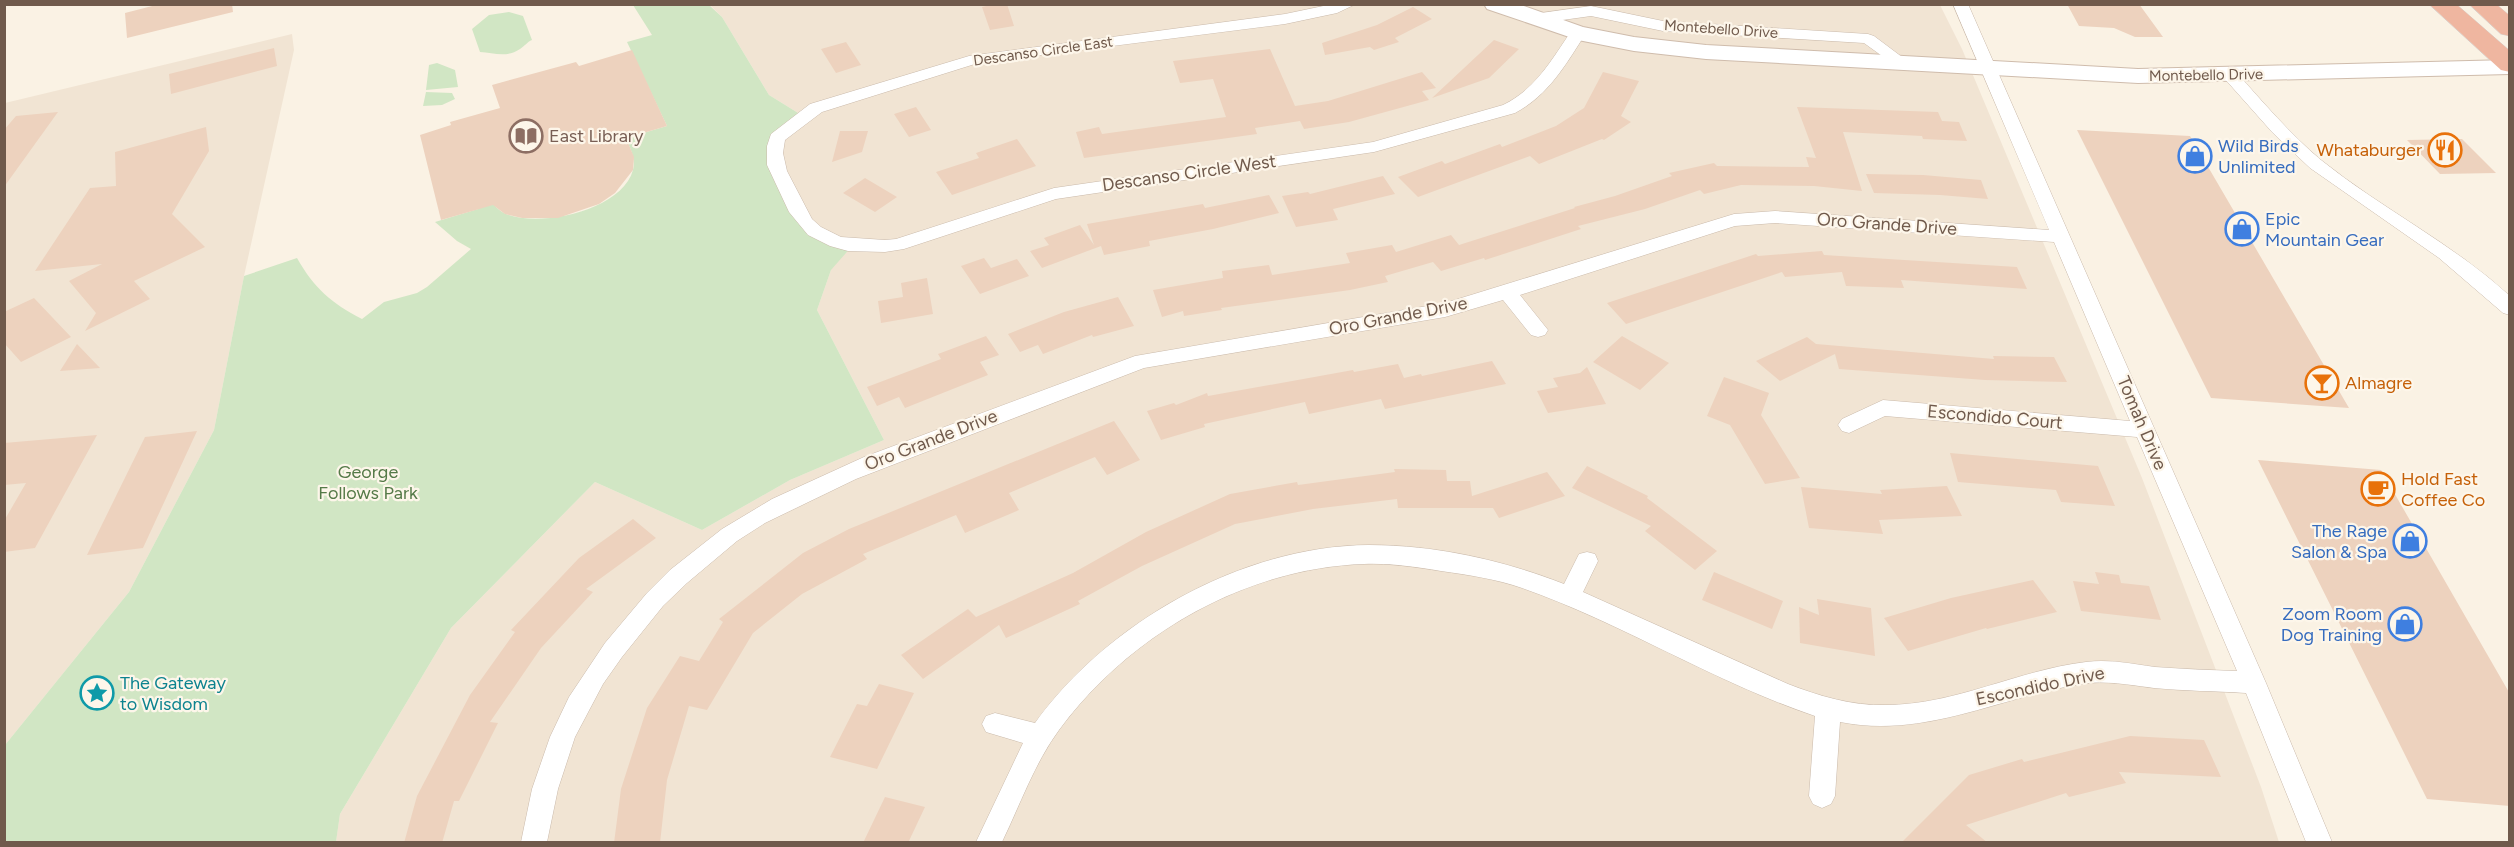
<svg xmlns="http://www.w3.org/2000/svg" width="2514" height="847" viewBox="0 0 2514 847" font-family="Figtree,sans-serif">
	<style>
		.residential { fill: #f1e4d3 }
		.green { fill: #d1e6c4 }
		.building { fill: #edd2be }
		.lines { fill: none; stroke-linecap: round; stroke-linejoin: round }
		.street-casing { stroke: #cabaab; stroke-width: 1 }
		.secondary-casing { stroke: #cfbcac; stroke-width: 2 }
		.highway-casing { stroke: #d7d1cd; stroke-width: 1 }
		.street { fill: #fff; fill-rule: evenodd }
		.secondary { fill: #fff; fill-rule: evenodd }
		.highway { fill: #efb6a0; fill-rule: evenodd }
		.labels { text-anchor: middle; stroke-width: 4.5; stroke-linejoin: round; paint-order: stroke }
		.far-street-label { font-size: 15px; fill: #705a4c; stroke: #fdf6ea }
		.education-label { font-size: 18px; fill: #785e54; stroke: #fdf6ea; text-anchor: start }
		.shop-label { font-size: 18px; fill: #366cbe; stroke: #fdf6ea; text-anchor: start }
		.food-label { font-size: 18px; fill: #c56008; stroke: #fdf6ea; text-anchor: start }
		.street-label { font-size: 18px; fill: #705a4c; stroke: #fdf6ea }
		.park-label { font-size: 18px; fill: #557a48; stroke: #fdf6ea }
		.culture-label { font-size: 18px; fill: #0d838f; stroke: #fdf6ea; text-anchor: start }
	</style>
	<rect width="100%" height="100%" fill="#faf2e4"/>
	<path class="residential" d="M709,4L1940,5L1962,49L2142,478L2261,787L2279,842H336L340,814L451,628L595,482L702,530L790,480L884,440L817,310L831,270L818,234L773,152L803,116L769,95L722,17Z
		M292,34L294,50L244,276L214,430L129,592L5,745V103Z"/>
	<path class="green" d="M633,5H709L722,17L769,95L803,116L773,152L804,221L853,245L831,270L817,310L884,440L790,480L702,530L595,482L451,628L340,814L336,842H5V745L129,592L214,430L244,276L297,258C314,288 331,303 362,319L384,302L417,293L427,287L471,249L457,241L435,222L478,209L489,199C494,205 499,211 506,214C541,228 622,210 633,170C636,159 630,148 626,138L667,126L627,42L652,35Z
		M509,12L523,16L532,40C527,42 525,46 520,49C507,58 494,53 480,52L472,29L489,15Z
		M437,63L455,70L458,87L426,90L429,65Z
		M426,92L452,93L455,99L442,105L423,106Z"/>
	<path class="building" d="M160,4H232L233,12L127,38L125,13Z
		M995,4H1007L1014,26L990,30L982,7Z
		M2067,4H2139L2163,37H2135L2114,28L2079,26Z
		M1413,7L1432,19L1395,38L1399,42L1374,50L1370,47L1325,55L1322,43L1377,25Z
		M1494,40L1519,49L1489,78L1432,98Z
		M846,42L861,65L836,73L821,49Z
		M274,48L277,66L171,94L169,74Z
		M1270,49L1295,106L1328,101L1422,72L1436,88L1422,91L1429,100L1349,122L1304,129L1300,121L1255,128L1257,134L1084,158L1076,132L1099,127L1102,134L1226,117L1213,79L1180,83L1173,61Z
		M632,50L667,126L626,138L634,157L633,170L615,193L599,204L558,218H522L505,214L493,205L441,220L420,135L451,125L450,122L500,108L492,85L576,62L579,66Z
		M1603,72L1639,81L1621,116L1631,122L1604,140L1602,139L1539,164L1530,156L1418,197L1398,177L1442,161L1445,164L1500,144L1502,147L1556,126L1584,108Z
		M916,107L931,130L909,137L894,114Z
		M1797,107L1938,112L1942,121L1959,122L1967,141L1923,139L1922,136L1843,132L1862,191L1814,186L1741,185L1704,194L1700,190L1645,209L1578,226L1581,229L1485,260L1484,258L1441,271L1433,262L1385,276L1388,282L1350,290L1221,308L1222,310L1184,316L1183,311L1162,317L1153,290L1223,278L1222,271L1269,265L1272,275L1350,263L1346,253L1392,245L1396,252L1451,235L1459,245L1575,208L1574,207L1615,196L1672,176L1669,173L1714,163L1717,166L1809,167L1806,157L1816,158Z
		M58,112L4,187V130L16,116Z
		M206,127L209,151L172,214L205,247L134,281L150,299L85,331L96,313L69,281L102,264L35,271L90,188L116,186L115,152Z
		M2077,130L2190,136L2349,408L2211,398Z
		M840,131H868L862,152L832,162Z
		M1017,139L1036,166L952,195L936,172L979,158L976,153Z
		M2462,139L2496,173L2440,174L2407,140Z
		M1866,174L1923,175L1981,180L1988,199L1940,195L1874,193Z
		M1383,176L1395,194L1333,209L1338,220L1296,227L1282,196L1308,192L1310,194Z
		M865,178L897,197L875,212L843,193Z
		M1269,195L1279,213L1213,229L1149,241L1150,246L1104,255L1101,246L1042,268L1030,251L1049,245L1044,238L1080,225L1094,245L1087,224L1203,204L1205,208Z
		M1822,251L1824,255L2017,267L2027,289L1901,280L1904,288L1846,286L1842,272L1785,277L1782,272L1626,324L1607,303L1756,254L1758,256Z
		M984,258L991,268L1017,259L1029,276L980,294L961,266Z
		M927,278L933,314L881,323L878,301L903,297L901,283Z
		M1118,297L1134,326L1093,337L1092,335L1043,354L1038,345L1020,352L1008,334L1064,312Z
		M34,298L71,337L21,362L4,343V312Z
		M986,336L999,355L980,362L988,375L905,408L899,397L877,406L867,387L941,359L938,354Z
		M1622,336L1669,363L1640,390L1593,362Z
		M1807,337L1816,344L1994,359L1993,356L2054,357L2067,382L1985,380L1839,369L1835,354L1780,381L1756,361Z
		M77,344L100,368L60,371Z
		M1492,361L1506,384L1385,409L1381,399L1309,414L1305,402L1204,424L1205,427L1161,440L1147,411L1174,403L1176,405L1207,393L1208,396L1353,370L1354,372L1398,364L1404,378L1421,374L1422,376Z
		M1587,367L1606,404L1548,413L1537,391L1558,387L1553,378L1580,373Z
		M1724,377L1769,393L1761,415L1800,478L1765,484L1730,425L1707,416Z
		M1114,421L1140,460L1107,475L1095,457L1009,493L1019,510L965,533L956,515L863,554L867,559L802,594L753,633L707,710L689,706L667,780L660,843H614L621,789L647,708L680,656L699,661L723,622L719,619L803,553L849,529Z
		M197,431L143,548L87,555L145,437Z
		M97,435L35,548L4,552V521L26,483L4,485V443Z
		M1950,453L2098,466L2115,506L2061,502L2056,490L1958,482Z
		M2258,460L2381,470L2510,694V806L2427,799Z
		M1587,466L1648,496L1647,498L1717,551L1695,570L1645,531L1651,526L1572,488Z
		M1394,469L1446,470L1447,481H1470L1472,496L1547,472L1565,496L1499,518L1493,508H1398L1397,499L1313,509L1235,524L1142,566L1078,601L1080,604L1006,638L999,625L923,679L901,655L968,609L976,617L1073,573L1146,532L1230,494L1297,482L1298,485L1395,472Z
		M1947,486L1962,516L1879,520L1883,534L1809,528L1801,487L1882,494L1880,490Z
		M633,519L656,538L586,589L593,592L541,648L490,722L498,723L459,801H454L442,843H404L417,796L470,695L515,632L511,630L579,558Z
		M1714,572L1783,601L1772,629L1702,600Z
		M2095,572L2119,575L2121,583L2149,586L2161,620L2081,611L2073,581L2099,584Z
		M2033,580L2057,612L1987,629L1986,628L1908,651L1884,618L1951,598Z
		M1817,599L1871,608L1875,656L1800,643L1799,607L1819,615Z
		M879,684L914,693L877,769L830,757L857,704L867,706Z
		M2130,736L2204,740L2221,777L2119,772L2126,783L2069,797L2066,793L1966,825L1988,843H1901L1969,775L2022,759L2024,762Z
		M885,797L925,807L908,843H863Z"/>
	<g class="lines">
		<g class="street-casing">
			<path id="street" d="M1333,4H1356L1337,13L1285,24L978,63L822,112L785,140L783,153L787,171L812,219L821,227L841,237L885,240L896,239L1054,188L1373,142L1503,105C1536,89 1552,59 1572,30L1578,28L1586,33C1566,64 1549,95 1515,113L1374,152L1056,199L904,249L885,252L848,251L830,246L808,235L789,212L767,165V146L771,134L810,104L969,56L1285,14Z
				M1953,4H1968L2266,683L2332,842H2306L2246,693C2215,691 2185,691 2154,688C2130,685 2106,680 2081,684C2000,697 1924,739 1840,722L1835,796L1831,804L1822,808L1813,804L1809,796L1815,716C1714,682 1622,623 1522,588C1496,579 1469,575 1441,571C1416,567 1390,563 1364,564C1245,568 1129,635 1059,730C1034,764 1020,805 1002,842H976L1023,743L986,732L982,724L986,716L995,713L1035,723C1108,622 1242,546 1369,545C1435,545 1503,560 1564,584L1579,554L1587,552L1595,554L1598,561L1583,592L1788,684C1819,696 1852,706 1886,705C1955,705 2018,670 2086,662C2110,659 2132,664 2155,667C2182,669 2209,670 2237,671L2137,437L1885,416L1849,433L1842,431L1838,425L1842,419L1883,400L2130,421L2054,242L1775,223L1735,226L1520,295L1548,330L1545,335L1538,337L1531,335L1503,300L1445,317L1144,368L856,479L765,523L737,541L687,583L663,606L622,657L603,684L575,737L558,789L547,842H521L532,789L550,737L569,697L605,643L647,593L670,570L722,529L772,499L864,457L1135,356L1445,303L1734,214L1775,211L2049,230Z
				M1591,6L1663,21L1868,34L1874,36L1910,63L1902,68L1896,66L1864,43L1663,31L1591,16L1534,24L1526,19L1534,14Z
				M2230,70L2236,72C2263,102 2290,134 2321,160C2382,209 2452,243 2510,296V315L2503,313L2439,258L2310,168L2272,132L2224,78L2222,75L2224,72Z"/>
		</g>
		<g class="secondary-casing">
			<path id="secondary" d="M1484,4H1518L1583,27L1634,37L1706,45L2138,69L2510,60V74L2138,83L1706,59L1634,51L1578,40L1487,9Z"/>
		</g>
		<g class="highway-casing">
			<path id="highway" d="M2429,4H2456L2510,51V72L2501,70Z
				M2469,4H2496L2510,16V36L2501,34Z"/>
		</g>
		<use href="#street" class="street"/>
		<use href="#secondary" class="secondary"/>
		<use href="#highway" class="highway"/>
	</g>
	<defs>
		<g id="library-ring" transform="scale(1.725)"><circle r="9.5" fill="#fdf6ea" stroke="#8d6e63" stroke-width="1.5"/><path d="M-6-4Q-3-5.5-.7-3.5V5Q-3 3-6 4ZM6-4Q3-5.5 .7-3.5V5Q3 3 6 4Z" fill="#8d6e63"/></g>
		<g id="restaurant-ring" transform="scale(1.725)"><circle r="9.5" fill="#fdf6ea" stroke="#e8710a" stroke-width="1.5"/><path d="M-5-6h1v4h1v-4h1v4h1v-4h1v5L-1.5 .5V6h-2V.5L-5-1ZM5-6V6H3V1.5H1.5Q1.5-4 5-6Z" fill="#e8710a"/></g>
		<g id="shop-ring" transform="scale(1.725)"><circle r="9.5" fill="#fdf6ea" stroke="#3f7fe0" stroke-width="1.5"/><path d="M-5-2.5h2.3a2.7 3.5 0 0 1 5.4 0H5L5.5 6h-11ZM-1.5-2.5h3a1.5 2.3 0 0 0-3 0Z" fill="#3f7fe0"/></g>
		<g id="bar-ring" transform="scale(1.725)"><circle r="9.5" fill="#fdf6ea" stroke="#e8710a" stroke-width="1.5"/><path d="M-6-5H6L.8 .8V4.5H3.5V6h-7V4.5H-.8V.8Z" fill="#e8710a"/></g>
		<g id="cafe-ring" transform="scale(1.725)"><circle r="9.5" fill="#fdf6ea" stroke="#e8710a" stroke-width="1.5"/><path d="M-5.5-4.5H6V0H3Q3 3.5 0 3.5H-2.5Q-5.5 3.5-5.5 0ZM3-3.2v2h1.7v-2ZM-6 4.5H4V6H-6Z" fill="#e8710a"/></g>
		<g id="sight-ring" transform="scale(1.725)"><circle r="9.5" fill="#fdf6ea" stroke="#0f9aa8" stroke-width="1.5"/><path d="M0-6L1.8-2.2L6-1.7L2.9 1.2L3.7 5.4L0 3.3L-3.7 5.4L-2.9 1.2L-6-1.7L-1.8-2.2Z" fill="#0f9aa8"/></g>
	</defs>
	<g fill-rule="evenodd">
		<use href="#library-ring" x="526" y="136"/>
		<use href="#restaurant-ring" x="2445" y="150"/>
		<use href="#shop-ring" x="2195" y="156"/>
		<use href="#shop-ring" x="2242" y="229"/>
		<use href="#bar-ring" x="2322" y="383"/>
		<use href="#cafe-ring" x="2378" y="489"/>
		<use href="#shop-ring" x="2410" y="541"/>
		<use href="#shop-ring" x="2405" y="624"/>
		<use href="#sight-ring" x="97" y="693"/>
	</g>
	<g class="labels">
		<g class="far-street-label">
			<text transform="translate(1721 29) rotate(4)" y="5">Montebello Drive</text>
			<text transform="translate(1043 51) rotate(-8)" y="5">Descanso Circle East</text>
			<text transform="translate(2206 75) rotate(-1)" y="5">Montebello Drive</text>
		</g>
		<g class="education-label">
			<text x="549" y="142">East Library</text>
		</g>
		<g class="shop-label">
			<text x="2218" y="152">Wild Birds<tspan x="2218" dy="21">Unlimited</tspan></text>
			<text x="2265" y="225">Epic<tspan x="2265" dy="21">Mountain Gear</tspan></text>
			<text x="2387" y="537" text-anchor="end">The Rage<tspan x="2387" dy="21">Salon &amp; Spa</tspan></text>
			<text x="2382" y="620" text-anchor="end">Zoom Room<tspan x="2382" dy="21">Dog Training</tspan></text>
		</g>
		<g class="food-label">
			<text x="2422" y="156" text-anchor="end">Whataburger</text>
			<text x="2345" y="389">Almagre</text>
			<text x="2401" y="485">Hold Fast<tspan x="2401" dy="21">Coffee Co</tspan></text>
		</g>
		<g class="street-label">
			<text transform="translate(1189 173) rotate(-8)" y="6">Descanso Circle West</text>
			<text transform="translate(1887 224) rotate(4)" y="6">Oro Grande Drive</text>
			<text transform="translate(1398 316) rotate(-11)" y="6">Oro Grande Drive</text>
			<text transform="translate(1995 417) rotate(5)" y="6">Escondido Court</text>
			<text transform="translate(2142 423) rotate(67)" y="6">Tomah Drive</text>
			<text transform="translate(931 440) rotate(-21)" y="6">Oro Grande Drive</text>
			<text transform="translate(2040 686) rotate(-12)" y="6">Escondido Drive</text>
		</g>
		<g class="park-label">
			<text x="368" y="478">George<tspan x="368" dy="21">Follows Park</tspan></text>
		</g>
		<g class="culture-label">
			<text x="120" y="689">The Gateway<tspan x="120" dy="21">to Wisdom</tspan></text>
		</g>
	</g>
	<rect width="2514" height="847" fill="none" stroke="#705a4c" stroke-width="12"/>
</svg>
